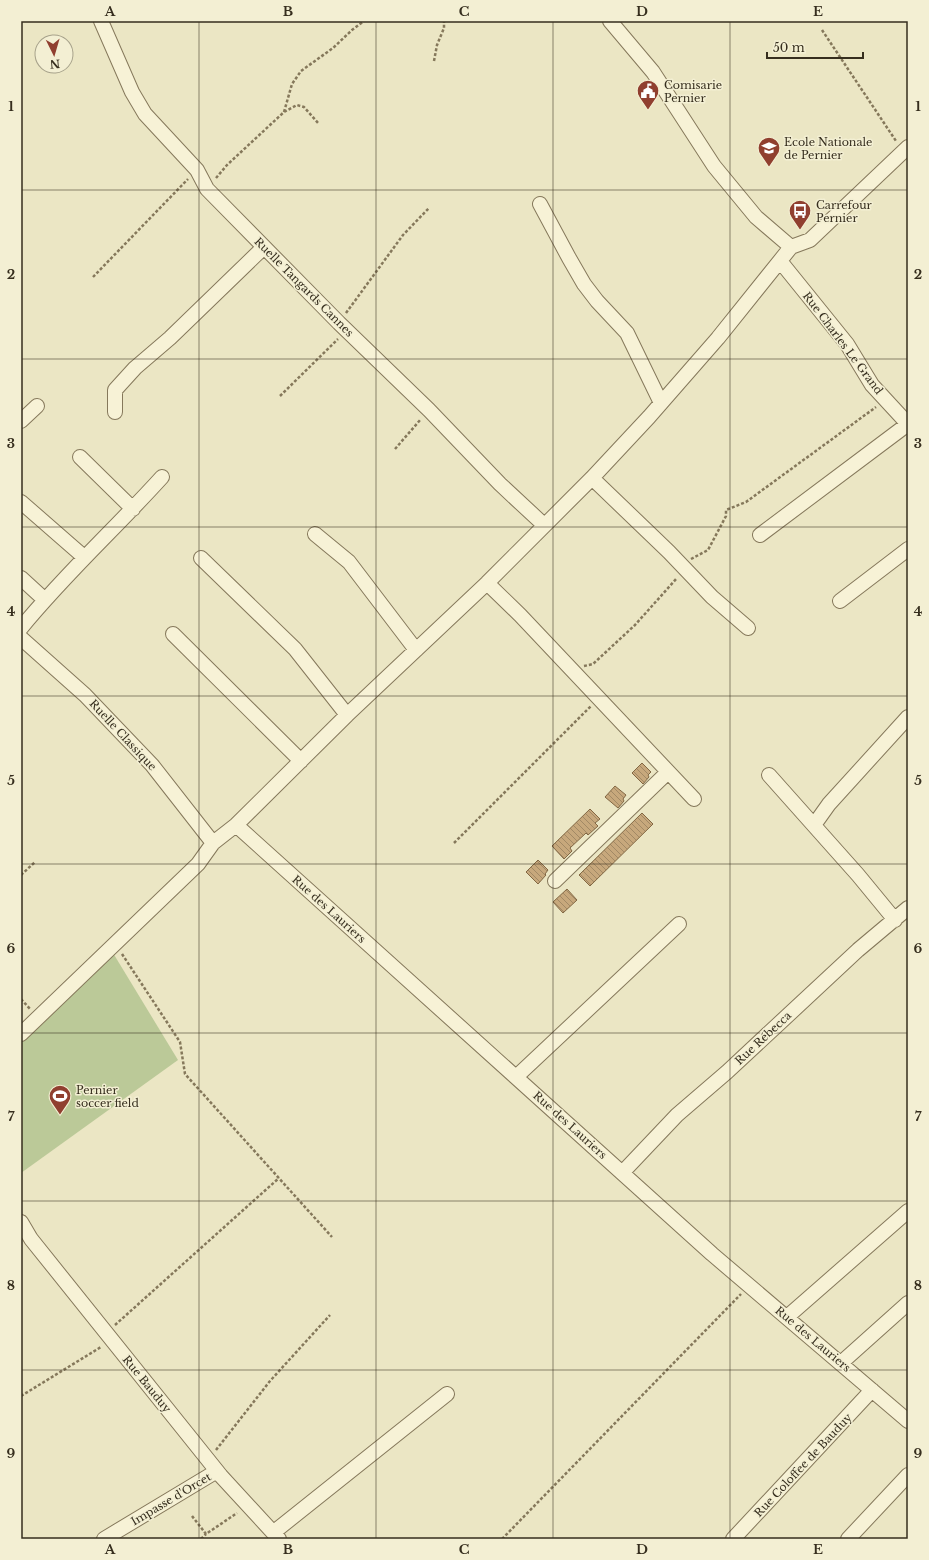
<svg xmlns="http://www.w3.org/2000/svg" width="929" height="1560" viewBox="0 0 929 1560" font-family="'Libre Baskerville',serif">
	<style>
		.green { fill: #bbc998 }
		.building { fill: url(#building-back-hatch); stroke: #826743 }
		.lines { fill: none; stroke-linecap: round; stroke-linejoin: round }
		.minor-casing { stroke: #85785b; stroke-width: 16 }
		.path { stroke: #85785b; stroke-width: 2.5; stroke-dasharray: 3 2; stroke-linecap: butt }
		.minor { stroke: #f7f2d6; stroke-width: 14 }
		.grid { fill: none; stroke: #362e1e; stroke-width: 1; stroke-opacity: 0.55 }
		.labels { text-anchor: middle; stroke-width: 3; stroke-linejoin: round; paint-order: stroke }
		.poi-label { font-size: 11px; fill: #362e1e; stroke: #f3efd3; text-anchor: start }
		.street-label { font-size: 11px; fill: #362e1e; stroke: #f3efd3 }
		.neatline { fill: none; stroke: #362e1e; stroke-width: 1.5 }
		.grid-label { font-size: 13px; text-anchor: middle; font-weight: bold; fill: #362e1e }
	</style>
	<defs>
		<pattern id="building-back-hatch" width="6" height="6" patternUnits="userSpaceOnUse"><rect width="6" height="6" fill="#c7a87c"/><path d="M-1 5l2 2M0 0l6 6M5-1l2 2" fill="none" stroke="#a28965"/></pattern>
	</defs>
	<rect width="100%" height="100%" fill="#ebe6c4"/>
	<path class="green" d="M113,953L178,1060L21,1173V1040Z"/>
	<path class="building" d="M642,763L651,772L648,775L649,777L643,784L632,773Z
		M615,786L626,795L623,799L624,801L618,808L605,797Z
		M590,809L600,819L595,823L598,826L588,835L586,833L570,848L572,851L564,859L552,846Z
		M642,813L653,824L590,886L579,875Z
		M538,860L548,870L545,874L546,875L538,884L526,872Z
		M567,889L577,900L563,913L553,902Z"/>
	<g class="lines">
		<g class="minor-casing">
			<path id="minor" d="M101,21L132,92L145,114L197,170L207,189L339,323L429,410L500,484L544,525
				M610,21L653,72L714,166L756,217L791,247
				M540,204L569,258L584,284L597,301L627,333L661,403
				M791,247L810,240L908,147
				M780,261L847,344L872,385L908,424
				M115,412V390L135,368L170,338L264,247
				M21,421L37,406
				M80,457L133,509
				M592,478L669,552L712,597L748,628
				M21,502L84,557
				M315,534L349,562L416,650
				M760,535L908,424
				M201,558L295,649L347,715
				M21,578L45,600
				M487,583L520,615L694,799
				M840,601L908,549
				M21,628C65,574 116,528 162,477
				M173,634L301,761
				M21,638L85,695L152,765L213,843
				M769,775L858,875L895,920
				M236,825L712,1254L908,1421
				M814,825L829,804L908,717
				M555,881L668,772
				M21,1034L198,864L213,843L236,825L347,715L487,583L592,478L649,417L718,338L791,247
				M516,1077L679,924
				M622,1173L677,1115L727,1072L858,950L908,908
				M21,1222L31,1239L221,1476L279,1539
				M787,1317L908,1211
				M841,1363L908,1303
				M274,1532L447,1394
				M104,1539L217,1471
				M733,1539L872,1390
				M848,1539L908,1475"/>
		</g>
		<path class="path" d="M822,30L896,141
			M434,61L437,45L444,28V21
			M284,112L292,84L301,71L333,48L352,30L364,21
			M216,178L227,165L284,112L297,105L304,107L319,124
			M93,277L188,179
			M346,313L403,235L429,208
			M280,396L338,339
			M395,449L421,419
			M691,559L708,550L726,516V510L746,502L876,407
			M584,666L593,664L635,625L677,578
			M454,843L591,706
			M21,875L35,862
			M122,954L180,1042L185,1074L332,1237
			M21,999L30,1009
			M115,1325L279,1178
			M21,1396L101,1347
			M216,1450L270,1381L330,1315
			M192,1516L206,1534L237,1513
			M201,1539L206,1534
			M502,1539L741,1294"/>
		<use href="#minor" class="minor"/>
	</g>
	<path class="grid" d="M199,21V1539M376,21V1539M553,21V1539M730,21V1539M21,190H908M21,359H908M21,527H908M21,696H908M21,864H908M21,1033H908M21,1201H908M21,1370H908"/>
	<defs>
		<g id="civic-pin" transform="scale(1.15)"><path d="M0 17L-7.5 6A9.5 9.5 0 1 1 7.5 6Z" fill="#903f2f" stroke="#f3efd3"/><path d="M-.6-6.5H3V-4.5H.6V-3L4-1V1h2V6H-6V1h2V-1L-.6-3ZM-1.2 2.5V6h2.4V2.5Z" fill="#fff"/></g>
		<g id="school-pin" transform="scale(1.15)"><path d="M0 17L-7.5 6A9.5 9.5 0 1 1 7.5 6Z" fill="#903f2f" stroke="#f3efd3"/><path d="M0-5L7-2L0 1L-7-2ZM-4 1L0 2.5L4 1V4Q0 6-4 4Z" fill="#fff"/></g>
		<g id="bus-pin" transform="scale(1.15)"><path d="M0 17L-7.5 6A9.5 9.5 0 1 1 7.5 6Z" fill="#903f2f" stroke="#f3efd3"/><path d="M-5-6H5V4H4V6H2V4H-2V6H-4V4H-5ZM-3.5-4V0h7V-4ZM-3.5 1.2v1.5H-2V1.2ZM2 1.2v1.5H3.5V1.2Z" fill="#fff"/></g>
		<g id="stadium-pin" transform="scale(1.15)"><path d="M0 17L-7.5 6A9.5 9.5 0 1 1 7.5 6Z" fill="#903f2f" stroke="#f3efd3"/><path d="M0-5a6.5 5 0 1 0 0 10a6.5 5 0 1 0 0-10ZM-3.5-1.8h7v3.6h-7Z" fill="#fff"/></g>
	</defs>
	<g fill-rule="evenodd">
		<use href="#civic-pin" x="648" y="91"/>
		<use href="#school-pin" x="769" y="148"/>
		<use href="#bus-pin" x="800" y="211"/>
		<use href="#stadium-pin" x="60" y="1096"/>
	</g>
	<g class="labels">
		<g class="poi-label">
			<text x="664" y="89">Comisarie<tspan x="664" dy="13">Pernier</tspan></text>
			<text x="784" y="146">Ecole Nationale<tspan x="784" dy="13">de Pernier</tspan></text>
			<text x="816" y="209">Carrefour<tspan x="816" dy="13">Pernier</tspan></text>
			<text x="76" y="1094">Pernier<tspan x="76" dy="13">soccer field</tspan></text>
		</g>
		<g class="street-label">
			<text transform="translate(304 287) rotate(45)" y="4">Ruelle Tangards Cannes</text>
			<text transform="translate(843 343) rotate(53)" y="4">Rue Charles Le Grand</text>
			<text transform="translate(123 735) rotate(47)" y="4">Ruelle Classique</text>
			<text transform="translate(329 909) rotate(42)" y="4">Rue des Lauriers</text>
			<text transform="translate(763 1038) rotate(-43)" y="4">Rue Rébecca</text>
			<text transform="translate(570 1125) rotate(42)" y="4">Rue des Lauriers</text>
			<text transform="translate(813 1339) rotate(40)" y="4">Rue des Lauriers</text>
			<text transform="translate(147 1384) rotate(51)" y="4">Rue Bauduy</text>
			<text transform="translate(803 1465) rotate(-47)" y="4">Rue Coloffee de Bauduy</text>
			<text transform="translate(171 1499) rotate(-31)" y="4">Impasse d'Orcet</text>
		</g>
	</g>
	<rect width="929" height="1560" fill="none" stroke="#f3efd3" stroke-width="44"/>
	<g transform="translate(54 54) rotate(175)"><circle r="19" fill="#f3efd3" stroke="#a7a28b"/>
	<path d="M0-3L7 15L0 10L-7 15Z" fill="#903f2f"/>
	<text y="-6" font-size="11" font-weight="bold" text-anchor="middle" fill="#362e1e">N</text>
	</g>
	<path d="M767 52v6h96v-6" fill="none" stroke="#362e1e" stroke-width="2"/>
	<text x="773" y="52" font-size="12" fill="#362e1e" stroke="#f3efd3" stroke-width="3" paint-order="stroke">50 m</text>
	<rect x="22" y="22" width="885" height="1516" class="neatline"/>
	<g class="grid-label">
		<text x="110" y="16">A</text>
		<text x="288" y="16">B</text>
		<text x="464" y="16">C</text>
		<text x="642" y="16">D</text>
		<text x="818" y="16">E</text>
		<text x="11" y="111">1</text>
		<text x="918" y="111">1</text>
		<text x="11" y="279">2</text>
		<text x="918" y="279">2</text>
		<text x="11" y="448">3</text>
		<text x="918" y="448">3</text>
		<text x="11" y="616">4</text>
		<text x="918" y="616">4</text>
		<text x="11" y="785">5</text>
		<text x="918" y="785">5</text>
		<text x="11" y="953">6</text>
		<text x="918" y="953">6</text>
		<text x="11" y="1121">7</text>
		<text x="918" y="1121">7</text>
		<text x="11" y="1290">8</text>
		<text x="918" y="1290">8</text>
		<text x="11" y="1458">9</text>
		<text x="918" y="1458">9</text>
		<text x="110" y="1554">A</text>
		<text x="288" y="1554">B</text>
		<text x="464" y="1554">C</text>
		<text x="642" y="1554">D</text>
		<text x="818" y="1554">E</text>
	</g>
</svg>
